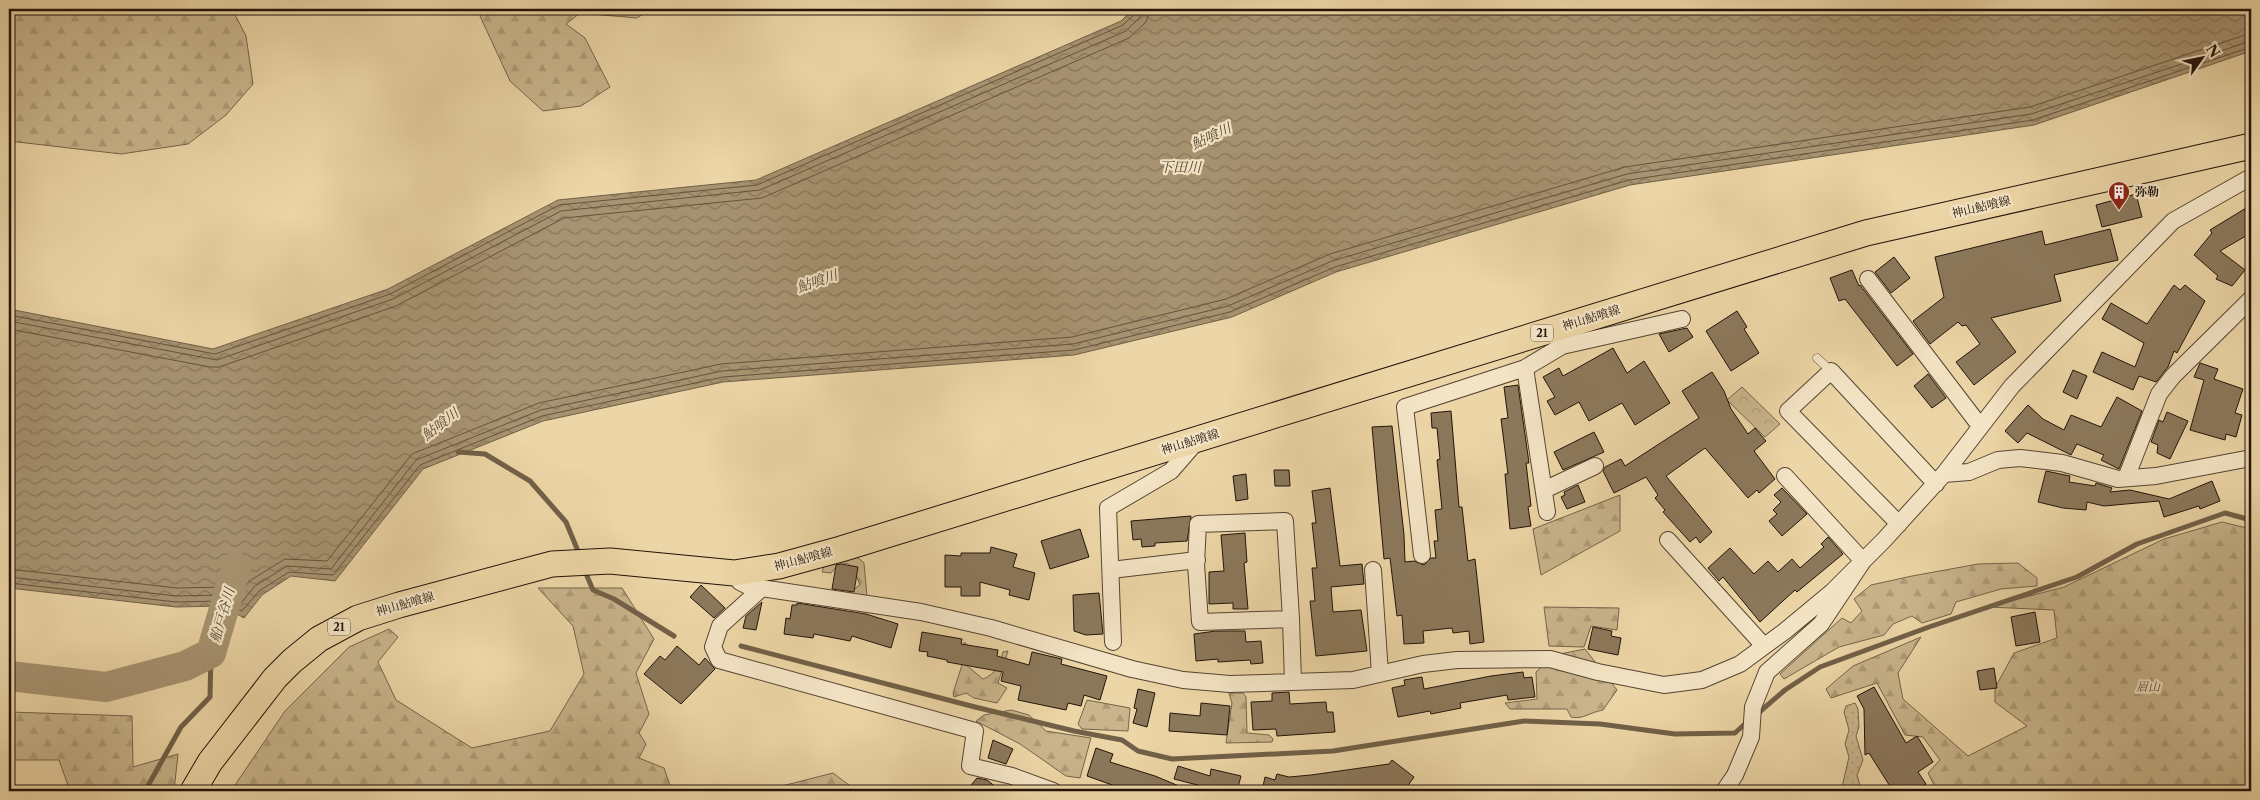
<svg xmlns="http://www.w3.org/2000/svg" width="2260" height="800" viewBox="0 0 2260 800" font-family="'Libre Caslon Text','Noto Serif JP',serif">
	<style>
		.grass { fill: url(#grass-dots); stroke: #75644a }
		.forest { fill: url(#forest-firs); stroke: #75644a }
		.park { fill: url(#park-crowns); stroke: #75644a }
		.water { fill: url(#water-waves); stroke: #716047 }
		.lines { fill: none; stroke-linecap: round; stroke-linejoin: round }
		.shore { stroke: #64533d; stroke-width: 1 }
		.stream { stroke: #716047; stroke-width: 5 }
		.river { stroke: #a79371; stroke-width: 30 }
		.building { fill: #8b785b; stroke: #211309 }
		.service-casing { stroke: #544430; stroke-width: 9 }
		.minor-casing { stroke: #544430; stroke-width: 18 }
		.primary-casing { stroke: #211309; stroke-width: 27 }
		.service { stroke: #f3e4c5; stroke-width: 8 }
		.minor { stroke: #f3e4c5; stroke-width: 16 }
		.primary { stroke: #ecd5a6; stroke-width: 25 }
		.labels { text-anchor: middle; stroke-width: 4.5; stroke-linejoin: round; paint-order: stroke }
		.shield { fill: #f3e4c5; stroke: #605241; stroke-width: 1 }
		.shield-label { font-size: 11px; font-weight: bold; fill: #211309 }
		.poi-label { font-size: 12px; font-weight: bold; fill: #211309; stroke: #f3e4c5; text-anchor: start }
		.street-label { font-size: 12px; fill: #211309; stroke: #f3e4c5 }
		.park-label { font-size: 12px; font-style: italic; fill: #5c4b36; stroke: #f3e4c5 }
		.water-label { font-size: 14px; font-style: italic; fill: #574633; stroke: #f3e4c5 }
	</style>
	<defs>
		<pattern id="grass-dots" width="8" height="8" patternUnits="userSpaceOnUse" patternTransform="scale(1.25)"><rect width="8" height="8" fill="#c9b48b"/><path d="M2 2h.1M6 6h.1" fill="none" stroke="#ac9a77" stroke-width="1.8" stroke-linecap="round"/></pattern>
		<pattern id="forest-firs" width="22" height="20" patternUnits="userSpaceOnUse" patternTransform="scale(1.25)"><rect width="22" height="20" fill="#c9b48b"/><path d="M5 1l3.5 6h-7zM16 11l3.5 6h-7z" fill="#ac9a77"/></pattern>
		<pattern id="park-crowns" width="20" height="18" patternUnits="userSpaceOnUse" patternTransform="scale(1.25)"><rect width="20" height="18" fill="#c9b48b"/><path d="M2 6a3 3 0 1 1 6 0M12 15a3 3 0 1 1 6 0" fill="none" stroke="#ac9a77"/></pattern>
		<pattern id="water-waves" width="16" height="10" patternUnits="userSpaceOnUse" patternTransform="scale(1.25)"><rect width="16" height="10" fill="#a79371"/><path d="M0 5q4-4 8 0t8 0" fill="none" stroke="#88775b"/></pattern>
	</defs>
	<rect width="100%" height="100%" fill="#ecd5a6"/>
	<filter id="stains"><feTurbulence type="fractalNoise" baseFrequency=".004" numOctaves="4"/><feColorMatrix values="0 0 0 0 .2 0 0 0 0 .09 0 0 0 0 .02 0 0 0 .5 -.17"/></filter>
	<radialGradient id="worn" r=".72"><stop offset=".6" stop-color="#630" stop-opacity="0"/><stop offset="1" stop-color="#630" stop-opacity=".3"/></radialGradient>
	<path class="grass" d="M1855,703L1858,709L1859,727L1856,736L1863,760L1857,775L1861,789V791H1843L1842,787L1849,757L1845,744L1849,730L1844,712L1846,706Z"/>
	<path class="forest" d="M9,9H232L246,36L253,84L226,115L188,144L121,154L9,141Z
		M483,9H651L637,18L580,13L566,24L585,38L610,87L581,106L543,111L510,81L480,16Z
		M1620,495V531L1541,575L1533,529Z
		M2222,522L2251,529V791H1937L1928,773L1940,760L1923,737L1905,735L1877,683L1831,698L1826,689L1853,666L1921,637L1898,673L1903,699L1968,756L2027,726L1995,702V688L2014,653L2057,638L2054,610L1988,607L2064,587L2164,539Z
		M856,556L864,563L867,597L852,596L850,592L860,585L854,570L847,563L837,566L831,573L822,572L825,563Z
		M2018,563L2037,578V586L2001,589L1956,602L1951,614L1922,623L1912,616L1893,624L1884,635L1839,647L1784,679L1780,674L1842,618L1851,623L1862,611L1854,599L1871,585L1912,576L1978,564Z
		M538,588H622L654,639L636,673L649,714L639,733L646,744L639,758L664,768L672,791H231L285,711L349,647L389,629L398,637L378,662L396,700L472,748L550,731L584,674L573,626Z
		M1544,607L1619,608L1617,630L1591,626L1584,647L1549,646Z
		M964,642L969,646L966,665L983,679C996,674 1000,664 1003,652L1008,651L998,683L1007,688L997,703L974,698L966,693L954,697L953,693L962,665Z
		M1585,649L1617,690L1603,710C1591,712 1582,720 1571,717L1567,709H1510L1505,703L1537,699L1536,672L1555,655Z
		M1229,693H1243L1246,697L1247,733L1269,735L1273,739L1272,742L1226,743L1232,703Z
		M1087,700L1130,708L1128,731L1082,729L1078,724Z
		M1011,710L1029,715L1046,731L1091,738L1080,778L1066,776L1020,744L976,721L984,715Z
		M9,712L132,716L133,767L178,754L174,791H70L59,760H9Z
		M833,773L857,791H835L829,786L799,791H774L778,787Z"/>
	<path class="park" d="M1742,387L1780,424L1765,437L1727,400Z"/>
	<path class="water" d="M1133,9H2251V51L2034,125L1630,185L1336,272L1232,317L1074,355L723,382L543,421L423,469L335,581L291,576L262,595L244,618L223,606L176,607L9,588V309L213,349L388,289L558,200L756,180L1121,21Z"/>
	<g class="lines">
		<path class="shore" d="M9,315L215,354L390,294L559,205L757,185L1123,25L1135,14L1136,9
			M9,321L217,360L393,299L561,211L760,190L1126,31L1140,17L1143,9
			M9,329L210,367H219L396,306L564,218L762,198L1129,38L1146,22L1150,9
			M9,569L177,588L225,587L239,593L251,580L285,559L327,561L412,454L539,403L721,364L1072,337L1226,299L1330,254L1625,167L2030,107L2251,33
			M9,577L176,596L224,595L241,603L255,586L287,566L331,569L416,460L541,410L722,371L1073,344L1228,306L1332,261L1627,174L2031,114L2251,41
			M9,583L176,602L223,601L242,611L259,591L289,572L333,575L420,465L542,416L723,377L1074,350L1230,312L1335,267L1629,180L2033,120L2251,47"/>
		<path class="stream" d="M458,452L485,454L530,481L566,522L580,556
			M584,569L593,590L614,599L674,636
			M741,646L975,707L1074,731L1122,740L1138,751L1172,759L1333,751L1524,721L1600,724L1675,734L1735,733L1747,722
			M1756,715L1785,690L1820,667L1929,627L2077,577L2137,544L2225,513L2251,520
			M145,791L181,727L210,697L211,653"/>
		<path class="river" d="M9,676L106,687L185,666L211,653L236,568"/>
	</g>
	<path class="building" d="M2136,194L2142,217L2102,227L2096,205Z
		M2251,205V233L2220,251L2245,270L2232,286L2216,279L2218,276L2194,255L2212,233L2210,230Z
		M2110,229L2118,260L2054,275L2061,301L1991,318L2016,352L1974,385L1956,362L1980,344L1966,325L1962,326L1958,322L1930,344L1913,321L1944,297L1935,257L2042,231L2045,245Z
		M1894,257L1910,278L1891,293L1875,272Z
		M1852,270L1859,286L1860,285L1913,354L1897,366L1845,299L1839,301L1830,278Z
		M2174,285L2180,290L2185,285L2205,301L2177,353L2174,351L2168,367L2156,382L2139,376L2133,390L2093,372L2102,352L2135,367L2144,343L2102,319L2111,303L2147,324Z
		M1737,311L1747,327L1744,329L1759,353L1731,371L1706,331Z
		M1687,328L1693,337L1669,352L1659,334Z
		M1613,348L1627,373L1644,361L1670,403L1635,425L1622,403L1589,421L1579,402L1555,415L1547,401L1555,397L1543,377L1559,368L1563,376Z
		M2200,363L2218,369L2214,379L2243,389L2235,413L2242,415L2236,437L2226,434L2225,440L2190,430L2204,380L2194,377Z
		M2073,370L2087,376L2077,399L2063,392Z
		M1712,372L1724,391L1731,409L1748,434L1755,428L1766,441L1754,451L1775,479L1759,493L1757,490L1748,498L1705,448L1666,476L1712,532L1700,543L1696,537L1690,542L1663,512L1665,510L1655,498L1658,495L1646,477L1614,493L1603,471L1605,467L1621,459L1625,466L1699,418L1682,391Z
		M1928,374L1946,398L1932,408L1914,386Z
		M1518,385L1529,463H1526L1531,506L1528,507L1531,526L1510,529L1505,474H1508L1501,419L1508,418L1504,387Z
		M2117,397L2142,411L2119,469L2101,460L2104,455L2077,444L2071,455L2027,433L2018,443L2005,431L2028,405L2043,419L2064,430L2071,415L2101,427Z
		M1451,411L1459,507H1462L1468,561L1475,559L1484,642L1470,644L1469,631L1453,633L1452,628L1423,631L1424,643L1404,644L1402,615L1397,616L1390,558L1384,559L1372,427L1392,426L1404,535L1405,562L1414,561L1424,565L1431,558H1436L1434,541H1438L1435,510L1442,509L1437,460L1440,459L1437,428H1432L1431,413Z
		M2167,412L2188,421L2170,459L2157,453L2158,445L2151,442L2159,420L2163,422Z
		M1594,432L1604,452L1563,470L1554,452Z
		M1274,470H1289L1290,486H1275Z
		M2046,471L2070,476L2069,482L2095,486L2096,483L2112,488L2110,492L2130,490L2169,499L2212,481L2220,501L2200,509L2199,506L2164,517L2159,501L2104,506L2087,502L2086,510L2063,508L2038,502Z
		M1246,474L1248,499L1236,501L1233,476Z
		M1578,485L1585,502L1567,509L1561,497L1565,495L1564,492Z
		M1330,488L1340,566L1362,564L1364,584L1331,587L1333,612L1361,610L1367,651L1316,656L1310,601H1315L1312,568H1317L1312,523H1316L1312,491Z
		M1782,488L1807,514L1782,536L1769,521L1777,514L1773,510L1781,502L1774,495Z
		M1191,516L1187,541L1155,543V546L1142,547L1141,539L1133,540L1131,521Z
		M1080,529L1089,557L1050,569L1041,541Z
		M1245,533L1247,562L1244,563L1248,609H1233V603L1209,604V572L1224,571L1221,535Z
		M1828,537L1843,554L1797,592L1795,590L1760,622L1723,577L1719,581L1708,568L1730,548L1754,574L1768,561L1778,572L1792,559L1800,568L1824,547L1821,544Z
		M991,547L1017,554L1013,567L1035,573L1029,600L1009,595L1010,590L980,582V596H961V587H945V555L961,556V553H990Z
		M841,564L858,567L854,592L832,589L836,565Z
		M701,585L725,608L714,618L690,597Z
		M1099,593L1103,634L1086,635L1074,631L1073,595Z
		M762,602L756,630L743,628L746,616Z
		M797,603L866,614L898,624L891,648L852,636L850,641L814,634L813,638L784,634L786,618L790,619L792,605H797Z
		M2035,612L2040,642L2016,646L2011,617Z
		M1593,627L1612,631L1611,636L1621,638L1618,655L1588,649Z
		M1216,631H1245L1246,642L1261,641L1263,663L1251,664L1250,660L1218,662V659L1196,661L1194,634Z
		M922,632L962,639L961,644L998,650L997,656L1029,665L1032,652L1062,659L1061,664L1107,676L1100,700L1084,695L1081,706L1068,703L1066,710L1018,700L1021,686L1001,681L1003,672L947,662V660L927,656L928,652L919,651Z
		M677,646L699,665L705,658L715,669L681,704L644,674L660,656L665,660Z
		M1994,668L1997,688L1980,690L1977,671Z
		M1523,672L1524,678L1532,677L1535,697L1508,700L1507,695L1460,703L1461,708L1431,714L1430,711L1398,717L1392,688L1405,685L1404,680L1422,677L1424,689L1491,676Z
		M1874,687L1906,743L1917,736L1933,762L1918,772L1926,784L1914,791H1893L1869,753L1865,755L1864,709L1857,696Z
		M1138,689L1155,693L1147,727L1133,723L1137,709L1134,708Z
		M1289,692L1290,704L1326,702L1327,712H1333L1335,732L1277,736L1276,729L1253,730L1251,702L1272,701V693Z
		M1201,703L1230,706L1227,735L1169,731L1170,713L1200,716Z
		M993,740L1013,749L1006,764L988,758Z
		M1096,748L1113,754L1110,762L1155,776L1191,791H1113L1115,786L1087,776Z
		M1392,760L1414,777L1404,791H1262L1265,777L1275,780L1277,774L1289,777L1311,775L1389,764Z
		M1178,766L1210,776L1211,769L1241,776L1237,791H1221L1174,779Z
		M977,778L987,780L1001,791H966Z"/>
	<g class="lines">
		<g class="service-casing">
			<path id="service" d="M1817,358L1831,371"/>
		</g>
		<g class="minor-casing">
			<path id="minor" d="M1868,279L1980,426
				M1562,346L1682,319
				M1944,474L2012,386L2173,221L2251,177
				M2126,478L2159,394L2173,376L2251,299
				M1544,490L1595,466
				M1547,512L1525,368L1562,346L1557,328
				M1899,524L1788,411L1831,371L1936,484
				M1668,540L1764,646
				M1422,555L1405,407L1525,368
				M1111,570L1197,560
				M1373,570L1380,674
				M734,573L740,582L748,586L921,612L991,628L1132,669L1183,680L1230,684L1353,680L1423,664L1457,660L1550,659L1598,672L1664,685L1702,680L1740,664L1785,631L1832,592L1884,540L1944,474L1969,472L1998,460L2020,458L2062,463L2118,479L2156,476L2251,458
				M762,588L720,626L713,647L719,660L975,731L970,766L1012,776L1053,791
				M1291,619L1285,521L1198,524L1196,564L1200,622L1291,619L1293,682
				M1113,642L1108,508L1171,471L1197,441
				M1724,791L1735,775L1751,737L1753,707L1767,672L1821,624L1863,561L1785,476"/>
		</g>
		<g class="primary-casing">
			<path id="primary" d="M193,791L210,762L275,678L292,661L319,639L358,618L399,605L552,564L610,561L734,573L779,566L841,549L1866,233L2251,146"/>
		</g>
		<use href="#service" class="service"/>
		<use href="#minor" class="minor"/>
		<use href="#primary" class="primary"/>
	</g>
	<defs>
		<g id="building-pin" transform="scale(1.125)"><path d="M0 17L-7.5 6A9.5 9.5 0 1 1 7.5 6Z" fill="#8f2418" stroke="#f3e4c5"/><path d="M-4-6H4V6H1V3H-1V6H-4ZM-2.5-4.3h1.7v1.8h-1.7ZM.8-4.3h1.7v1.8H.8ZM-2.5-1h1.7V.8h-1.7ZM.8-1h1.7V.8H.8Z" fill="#fff"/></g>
	</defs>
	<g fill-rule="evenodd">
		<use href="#building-pin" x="2119" y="192"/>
	</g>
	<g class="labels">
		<g class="shield">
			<rect x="1531" y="324.5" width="22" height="17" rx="4"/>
			<rect x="328" y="618.5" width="22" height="17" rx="4"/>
		</g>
		<g class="shield-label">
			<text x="1542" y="337">21</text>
			<text x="339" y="631">21</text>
		</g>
		<g class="poi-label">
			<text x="2135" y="196">弥勒</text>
		</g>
		<g class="street-label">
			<text transform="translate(1981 207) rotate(-13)" y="4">神山鮎喰線</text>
			<text transform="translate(1591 318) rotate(-17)" y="4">神山鮎喰線</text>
			<text transform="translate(1190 442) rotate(-17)" y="4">神山鮎喰線</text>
			<text transform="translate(803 559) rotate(-15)" y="4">神山鮎喰線</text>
			<text transform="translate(405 604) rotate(-16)" y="4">神山鮎喰線</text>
		</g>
		<g class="park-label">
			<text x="2148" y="691">眉山</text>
		</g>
		<g class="water-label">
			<text transform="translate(1211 136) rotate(-25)" y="5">鮎喰川</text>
			<text x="1180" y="172">下田川</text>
			<text transform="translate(817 281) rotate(-19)" y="5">鮎喰川</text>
			<text transform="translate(440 424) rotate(-37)" y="5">鮎喰川</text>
			<text transform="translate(222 615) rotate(-74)" y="5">船戸谷川</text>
		</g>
	</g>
	<rect width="2260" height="800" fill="none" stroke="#ecd5a6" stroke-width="30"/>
	<rect x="10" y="10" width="2240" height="780" fill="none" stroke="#211309" stroke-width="2.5"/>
	<rect x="15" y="15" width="2230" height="770" fill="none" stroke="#211309"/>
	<g transform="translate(2202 58) rotate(57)" stroke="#f3e4c5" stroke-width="4" paint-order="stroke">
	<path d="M0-4L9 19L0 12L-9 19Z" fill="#211309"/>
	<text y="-8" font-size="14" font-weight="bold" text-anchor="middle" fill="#211309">N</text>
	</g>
	<rect width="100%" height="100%" filter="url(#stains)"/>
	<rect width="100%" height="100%" fill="url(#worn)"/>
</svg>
